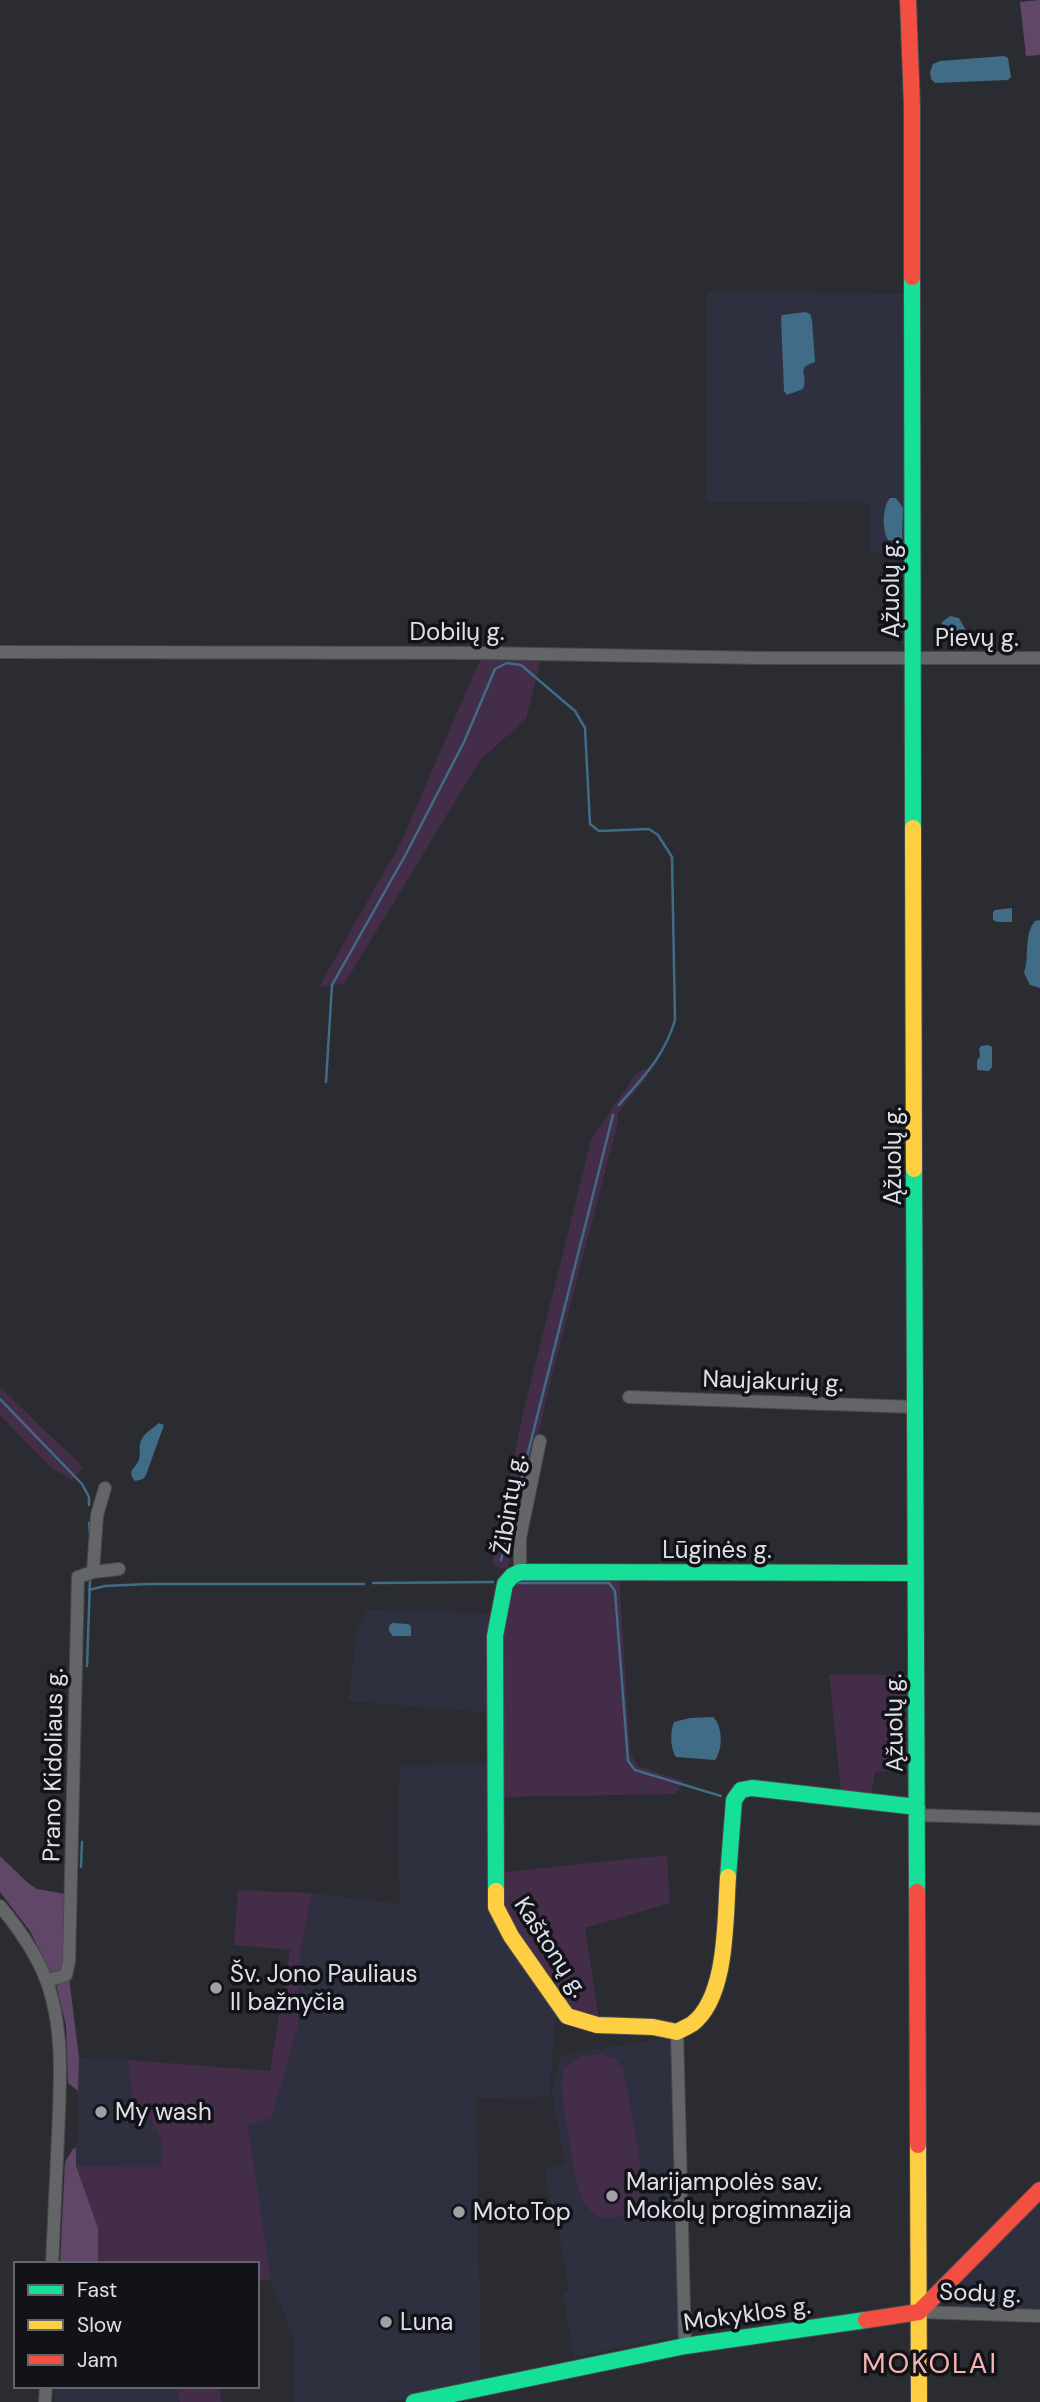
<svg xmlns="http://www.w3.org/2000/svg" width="1040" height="2402" viewBox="0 0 1040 2402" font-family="'DM Sans',sans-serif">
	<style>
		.built { fill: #2e303f }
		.green { fill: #432d48 }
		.forest { fill: #614767 }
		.water { fill: #406c87 }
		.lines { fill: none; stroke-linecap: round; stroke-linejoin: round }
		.stream { stroke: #406c87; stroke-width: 2.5 }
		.street-casing { stroke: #494a4d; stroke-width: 14 }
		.fast-casing { stroke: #494a4d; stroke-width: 18 }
		.slow-casing { stroke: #494a4d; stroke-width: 18 }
		.jam-casing { stroke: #494a4d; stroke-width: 18 }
		.street { stroke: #646567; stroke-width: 12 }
		.fast { stroke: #16e098; stroke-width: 16 }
		.slow { stroke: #ffcf43; stroke-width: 16 }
		.jam { stroke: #f24e42; stroke-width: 16 }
		.poi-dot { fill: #a0a1a7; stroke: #121318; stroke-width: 2.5 }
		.labels { text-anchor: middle; stroke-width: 7; stroke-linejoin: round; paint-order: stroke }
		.street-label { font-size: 24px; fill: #dfe0e7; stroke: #121318 }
		.poi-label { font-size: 24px; fill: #dfe0e7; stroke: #121318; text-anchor: start }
		.quarter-label { font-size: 28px; letter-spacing: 2px; fill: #f7b3ae; stroke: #121318 }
	</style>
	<rect width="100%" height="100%" fill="#2b2c31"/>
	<path class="built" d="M707,291L909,294L914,555L869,552V503L707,502Z
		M367,1610L499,1614L495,1713L348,1701L357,1632Z
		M495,1764L494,1885L557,2002L549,2097L476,2098L481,2379L473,2385L388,2402H294L293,2335L271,2280L248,2124L272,2117L298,2025L300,1953L312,1893L400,1904L397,1829L400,1765Z
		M671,2037L679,2336L574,2357L563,2294L569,2292L557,2222H554L545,2169L565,2165L552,2093L562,2055Z
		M79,2058L128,2060L133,2106L144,2108L161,2139V2167L76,2166Z
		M1040,2198V2309H959L952,2303L948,2296Z
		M55,2386H175L179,2402H54Z"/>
	<path class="green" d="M483,653L542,654L526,719L480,760L345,983L319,987L402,840Z
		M645,1068L648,1076L618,1113V1122L551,1379L509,1563L506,1569L497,1567L492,1563L494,1553L522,1418L591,1140L635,1075Z
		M0,1387L83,1467L72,1480L51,1468L0,1415Z
		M619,1573L630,1753L638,1766L683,1781L676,1794L504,1797L505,1872L667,1855L670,1903L585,1928L600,2026L578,2021L496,1907L495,1800L505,1584L512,1576Z
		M829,1674L908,1675L911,1769L875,1772L871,1796L841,1793Z
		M238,1890L312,1893L300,1953L298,2025L272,2118L248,2125L271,2280L257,2281V2264H98V2228L76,2166L161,2167V2139L144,2108L133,2106L128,2060L270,2071L290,1950L234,1945Z
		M602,2054L617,2060L624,2073L650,2215L641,2216L639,2204C584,2247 576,2184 570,2144C566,2118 559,2094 564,2068L581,2056Z
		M175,2386H220L221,2402H180Z"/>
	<path class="forest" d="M1040,0V55L1026,56L1020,2Z
		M0,1856L28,1883L37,1889L71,1895L69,1977L79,2058L78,2091L68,2083L66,2026L56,1984L30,1931L0,1892Z
		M76,2148V2166L98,2228V2264H60L65,2162L73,2149Z"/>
	<path class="water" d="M1004,56L1008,58L1011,77L1008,80L935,83L931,79L930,72L933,64L940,61Z
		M806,312L810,314L812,320L815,362C794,369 809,373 803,389L787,395L784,391L781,318L782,315Z
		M890,498H896L903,508L902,539L899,541L888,540C882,530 882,507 890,498Z
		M950,616L959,618C964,627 969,634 966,644L951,645L943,639L942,622Z
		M1012,908V922H997L993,920V912L995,910Z
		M1040,920V988L1030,985L1024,973C1030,957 1023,935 1035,921Z
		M988,1045L992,1047V1067L989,1071L977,1070V1061L980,1056L979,1049L981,1046Z
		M159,1423L164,1425L146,1475L143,1479L135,1481C127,1472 133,1470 138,1462C141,1456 139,1450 140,1444C142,1434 152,1429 159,1423Z
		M392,1623L408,1624L411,1626V1636H393L389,1631V1626Z
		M713,1717C723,1726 723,1749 715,1760L676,1757C670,1749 670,1731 674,1722L690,1718Z"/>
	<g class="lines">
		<path class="stream" d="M326,1082L332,985L406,854L464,742L495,669L507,663L521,665L575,711L585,728L590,824L599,831L649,829L658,835L672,857L675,1020C664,1057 644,1076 619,1105
			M0,1399L82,1484L89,1497V1505
			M89,1523L90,1534
			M501,1560L613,1115
			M373,1583L493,1582
			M516,1583H609L615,1591L628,1761L635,1770L721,1796
			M89,1590L105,1586L148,1584H364
			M87,1666L90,1581
			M81,1867L82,1842"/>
		<g class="street-casing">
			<path id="street" d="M0,652L483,653L771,658H1040
				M629,1397L916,1407
				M93,1572L97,1515L105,1488
				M520,1572V1538L540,1441
				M917,1815L1040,1819
				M0,1906C20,1930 39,1957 49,1988C64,2035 60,2087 58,2136C56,2179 54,2221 52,2264
				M47,1981L66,1975L69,1962L78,1577L93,1572L119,1569
				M677,2032L685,2346
				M919,2312L1040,2316
				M45,2402L46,2386"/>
		</g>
		<g class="fast-casing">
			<path id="fast" d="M912,277L913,828
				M914,1169L917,1892
				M728,1877L734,1800L741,1790L752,1788L917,1807
				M496,1891L495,1636L505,1584L512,1576L520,1572L915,1573
				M414,2402L685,2346L866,2320"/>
		</g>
		<g class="slow-casing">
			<path id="slow" d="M913,828L914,1169
				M496,1891V1907L511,1936L567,2016L597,2025L653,2027L677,2032C682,2029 687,2027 692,2024C728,1997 725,1918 728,1877
				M918,2145L919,2402"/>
		</g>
		<g class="jam-casing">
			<path id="jam" d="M908,0L912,106V277
				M917,1892L918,2145
				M866,2320L919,2312L1040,2190"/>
		</g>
		<use href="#street" class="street"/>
		<use href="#fast" class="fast"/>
		<use href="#slow" class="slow"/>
		<use href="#jam" class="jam"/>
	</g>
	<g class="poi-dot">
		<circle cx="216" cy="1988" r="7"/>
		<circle cx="101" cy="2112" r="7"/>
		<circle cx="612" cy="2196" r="7"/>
		<circle cx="459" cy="2212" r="7"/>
		<circle cx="386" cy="2322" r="7"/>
	</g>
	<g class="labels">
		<g class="street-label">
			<text transform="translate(891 589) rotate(-90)" y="8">Ąžuolų g.</text>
			<text x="457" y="640">Dobilų g.</text>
			<text x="977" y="646">Pievų g.</text>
			<text transform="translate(893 1156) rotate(-90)" y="8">Ąžuolų g.</text>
			<text transform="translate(773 1381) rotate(2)" y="8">Naujakurių g.</text>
			<text transform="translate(509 1504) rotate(-81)" y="8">Žibintų g.</text>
			<text x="717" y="1558">Lūginės g.</text>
			<text transform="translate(894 1723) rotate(-91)" y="8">Ąžuolų g.</text>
			<text transform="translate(53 1765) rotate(-89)" y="8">Prano Kidoliaus g.</text>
			<text transform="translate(551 1947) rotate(57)" y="8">Kaštonų g.</text>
			<text transform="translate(980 2293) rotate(2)" y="8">Sodų g.</text>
			<text transform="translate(747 2314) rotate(-8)" y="8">Mokyklos g.</text>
		</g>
		<g class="poi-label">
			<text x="230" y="1982">Šv. Jono Pauliaus<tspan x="230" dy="28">II bažnyčia</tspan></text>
			<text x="115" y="2120">My wash</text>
			<text x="626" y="2190">Marijampolės sav.<tspan x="626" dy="28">Mokolų progimnazija</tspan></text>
			<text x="473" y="2220">MotoTop</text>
			<text x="400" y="2330">Luna</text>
		</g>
		<g class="quarter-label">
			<text x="930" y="2373">MOKOLAI</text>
		</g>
	</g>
	<rect x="14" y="2262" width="245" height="126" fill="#121318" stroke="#64656b" stroke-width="2"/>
	<rect x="28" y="2285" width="35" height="10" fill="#16e098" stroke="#64656b" stroke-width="2"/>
	<text x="77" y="2297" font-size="21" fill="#dfe0e7">Fast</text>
	<rect x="28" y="2320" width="35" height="10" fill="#ffcf43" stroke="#64656b" stroke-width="2"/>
	<text x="77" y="2332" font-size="21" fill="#dfe0e7">Slow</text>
	<rect x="28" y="2355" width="35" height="10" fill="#f24e42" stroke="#64656b" stroke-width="2"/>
	<text x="77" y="2367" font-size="21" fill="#dfe0e7">Jam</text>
</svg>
